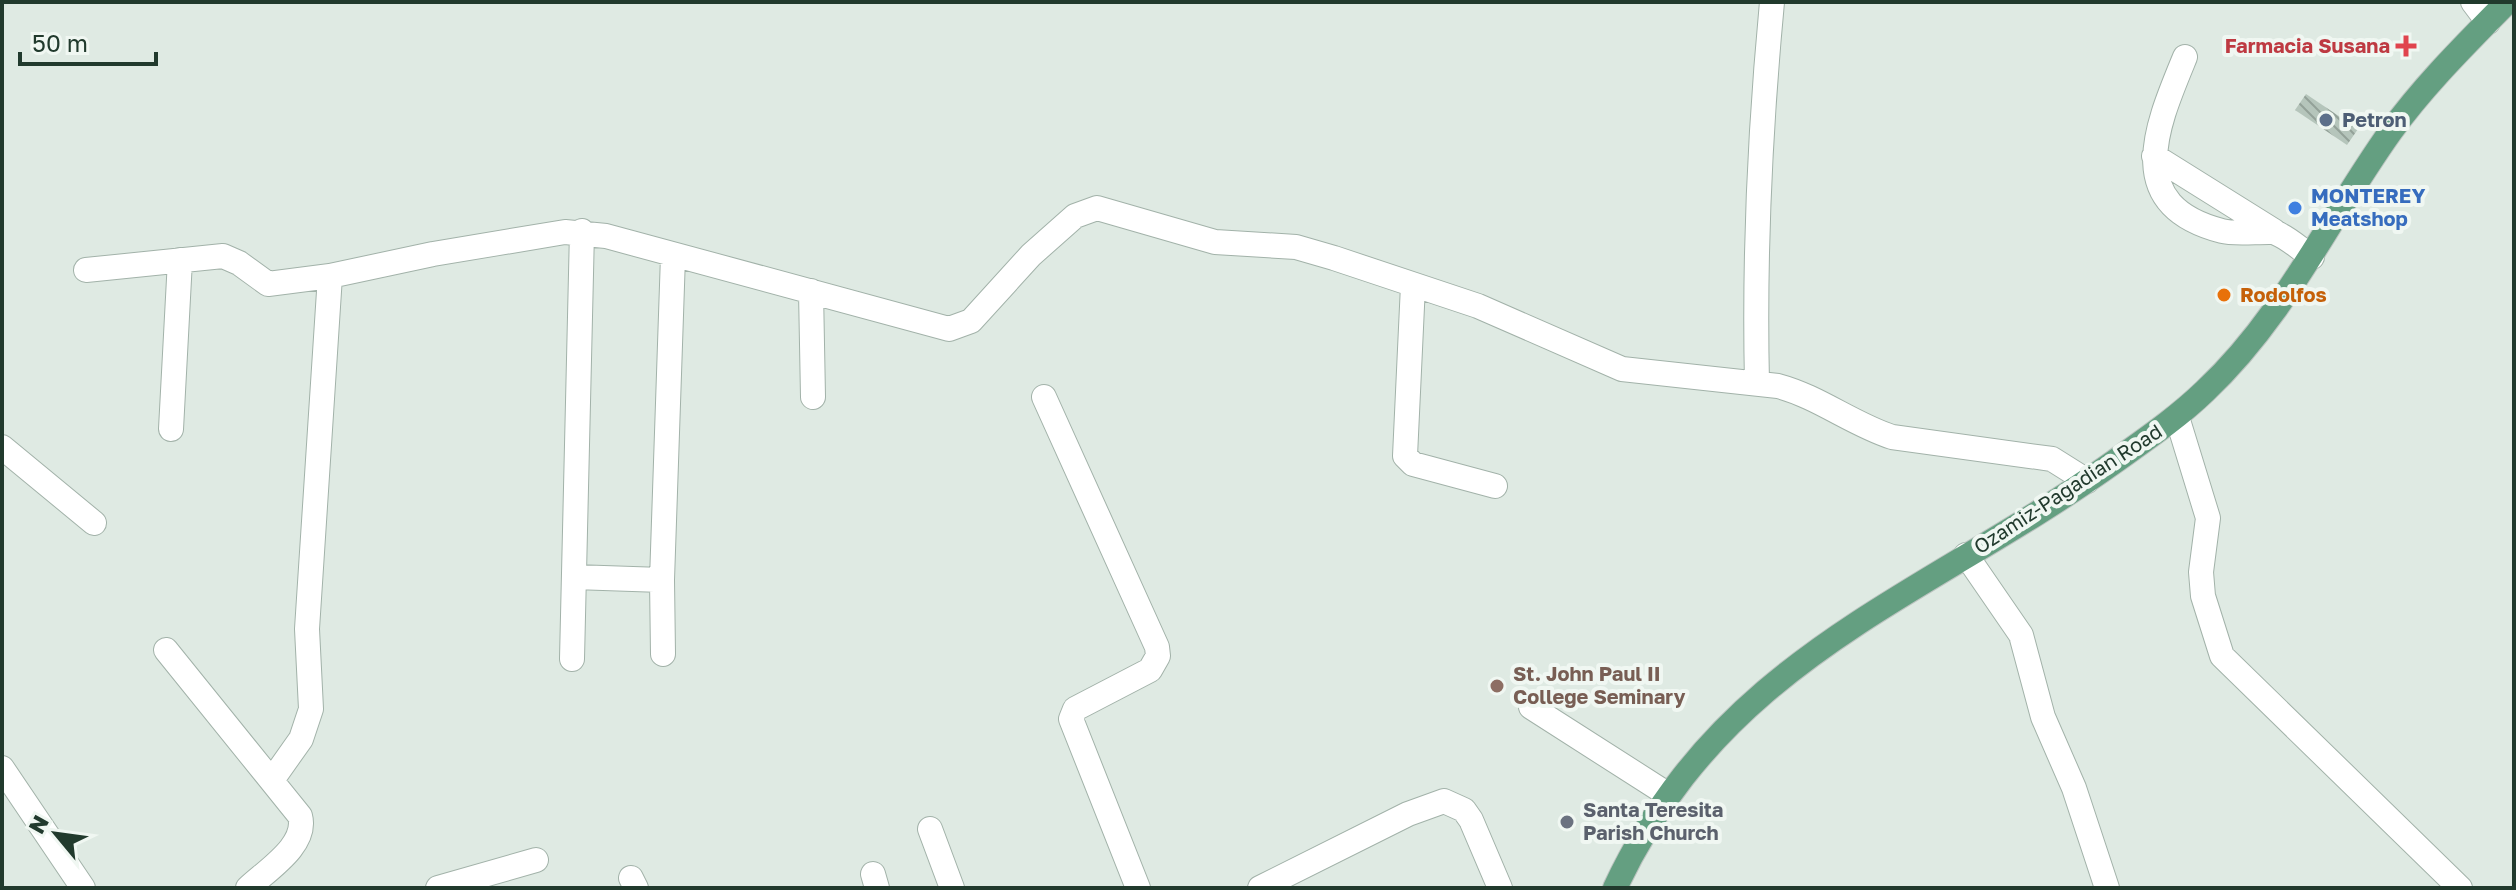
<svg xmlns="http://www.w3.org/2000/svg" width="2516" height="890" viewBox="0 0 2516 890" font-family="'Golos Text',sans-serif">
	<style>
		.building { fill: url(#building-back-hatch) }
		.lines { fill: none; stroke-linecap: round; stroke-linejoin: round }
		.minor-casing { stroke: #a2b2a9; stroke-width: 26 }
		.major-casing { stroke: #bcc4c0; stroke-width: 26 }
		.minor { stroke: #fff; stroke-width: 24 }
		.major { stroke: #649f81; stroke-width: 24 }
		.health-dot { fill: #e0444e; stroke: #f0f7f2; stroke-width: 3 }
		.service-dot { fill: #5c6f8a; stroke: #f0f7f2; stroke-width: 3 }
		.shop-dot { fill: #3f7fe0; stroke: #f0f7f2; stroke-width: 3 }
		.food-dot { fill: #e8710a; stroke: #f0f7f2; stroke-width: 3 }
		.education-dot { fill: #8d6e63; stroke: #f0f7f2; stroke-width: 3 }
		.worship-dot { fill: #6b7280; stroke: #f0f7f2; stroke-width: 3 }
		.labels { text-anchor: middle; stroke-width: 8; stroke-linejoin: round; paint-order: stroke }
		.health-label { font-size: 20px; font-weight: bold; fill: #be3a42; stroke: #f0f7f2; text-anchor: end }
		.service-label { font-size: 20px; font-weight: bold; fill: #4e5e75; stroke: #f0f7f2; text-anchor: start }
		.shop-label { font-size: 20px; font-weight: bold; fill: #366cbe; stroke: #f0f7f2; text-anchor: start }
		.food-label { font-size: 20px; font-weight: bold; fill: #c56008; stroke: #f0f7f2; text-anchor: start }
		.street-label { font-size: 20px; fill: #213a2d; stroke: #f0f7f2 }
		.education-label { font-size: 20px; font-weight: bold; fill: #785e54; stroke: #f0f7f2; text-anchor: start }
		.worship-label { font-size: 20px; font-weight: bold; fill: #5b616d; stroke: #f0f7f2; text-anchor: start }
	</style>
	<defs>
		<pattern id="building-back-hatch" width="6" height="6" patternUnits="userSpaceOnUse" patternTransform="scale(2)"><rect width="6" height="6" fill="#b5c5bb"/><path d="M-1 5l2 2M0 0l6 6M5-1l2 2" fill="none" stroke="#93a198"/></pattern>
	</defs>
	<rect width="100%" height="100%" fill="#dfeae3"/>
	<path class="building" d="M2306,94L2358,129L2347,145L2295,110Z"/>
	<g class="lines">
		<g class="minor-casing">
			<path id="minor" d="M2473,2L2488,22
				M2185,57C2157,125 2121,205 2222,231C2237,235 2269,230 2276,233C2289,238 2301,250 2312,257
				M2154,156L2274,231
				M86,270L223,256L239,263L268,284L330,276
				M1413,285L1405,456L1413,464L1495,486
				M811,291L813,397
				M1757,383C1754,255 1760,129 1772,2
				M1044,397L1157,647L1158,656L1150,670L1075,709L1071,719L1138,888
				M2177,417L2208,518L2201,572L2203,596L2222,656L2460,888
				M171,429L180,260
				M2,447L94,523
				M1966,555L2021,635L2043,717L2074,788L2107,888
				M574,577L662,580L673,256
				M662,580L663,654
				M166,650L300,816C308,845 267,870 248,888
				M572,659L582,231
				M1531,707L1667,794
				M2,768L83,888
				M272,780L301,739L311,709L307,629L330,276L433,254L565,232L606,236L949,329L971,321L1031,255L1075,216L1097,208L1215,242L1296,247L1334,258L1478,306L1622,369L1778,386C1819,397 1852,424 1892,437L2052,459L2087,481
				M930,829L952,888
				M873,874L877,888
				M631,878L636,888
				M438,888L536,860
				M1260,888L1408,814L1444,801L1464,810L1471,820L1500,888"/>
		</g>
		<g class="major-casing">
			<path id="major" d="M1615,888C1724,656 1921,600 2114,462C2146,439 2177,418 2205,391C2285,316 2328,219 2391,131C2425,84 2467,43 2507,2"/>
		</g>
		<use href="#minor" class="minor"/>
		<use href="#major" class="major"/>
	</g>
	<path class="health-dot" d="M2402 34h8v8h8v8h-8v8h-8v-8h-8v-8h8z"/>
	<circle class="service-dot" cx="2326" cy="120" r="8"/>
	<circle class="shop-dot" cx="2295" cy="208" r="8"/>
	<circle class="food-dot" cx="2224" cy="295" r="8"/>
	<circle class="education-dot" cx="1497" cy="686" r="8"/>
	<circle class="worship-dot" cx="1567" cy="822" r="8"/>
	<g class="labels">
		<g class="health-label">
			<text x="2390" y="53">Farmacia Susana</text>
		</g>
		<g class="service-label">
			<text x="2342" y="127">Petron</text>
		</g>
		<g class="shop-label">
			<text x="2311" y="203">MONTEREY<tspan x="2311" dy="23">Meatshop</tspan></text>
		</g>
		<g class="food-label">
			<text x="2240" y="302">Rodolfos</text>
		</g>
		<g class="street-label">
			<text transform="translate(2068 489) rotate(-33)" y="7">Ozamiz-Pagadian Road</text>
		</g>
		<g class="education-label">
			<text x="1513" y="681">St. John Paul II<tspan x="1513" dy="23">College Seminary</tspan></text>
		</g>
		<g class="worship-label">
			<text x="1583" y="817">Santa Teresita<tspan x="1583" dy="23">Parish Church</tspan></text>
		</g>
	</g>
	<rect width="2516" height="890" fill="none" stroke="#213a2d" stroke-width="8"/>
	<g transform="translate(56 834) rotate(299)" stroke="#f0f7f2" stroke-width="6" paint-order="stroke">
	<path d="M0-6L14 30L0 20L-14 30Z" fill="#213a2d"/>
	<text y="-12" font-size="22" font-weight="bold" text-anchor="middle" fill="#213a2d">N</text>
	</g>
	<path d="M20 52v12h136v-12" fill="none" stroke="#213a2d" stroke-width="4"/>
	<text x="32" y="52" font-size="24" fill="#213a2d" stroke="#f0f7f2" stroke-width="6" paint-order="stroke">50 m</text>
</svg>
